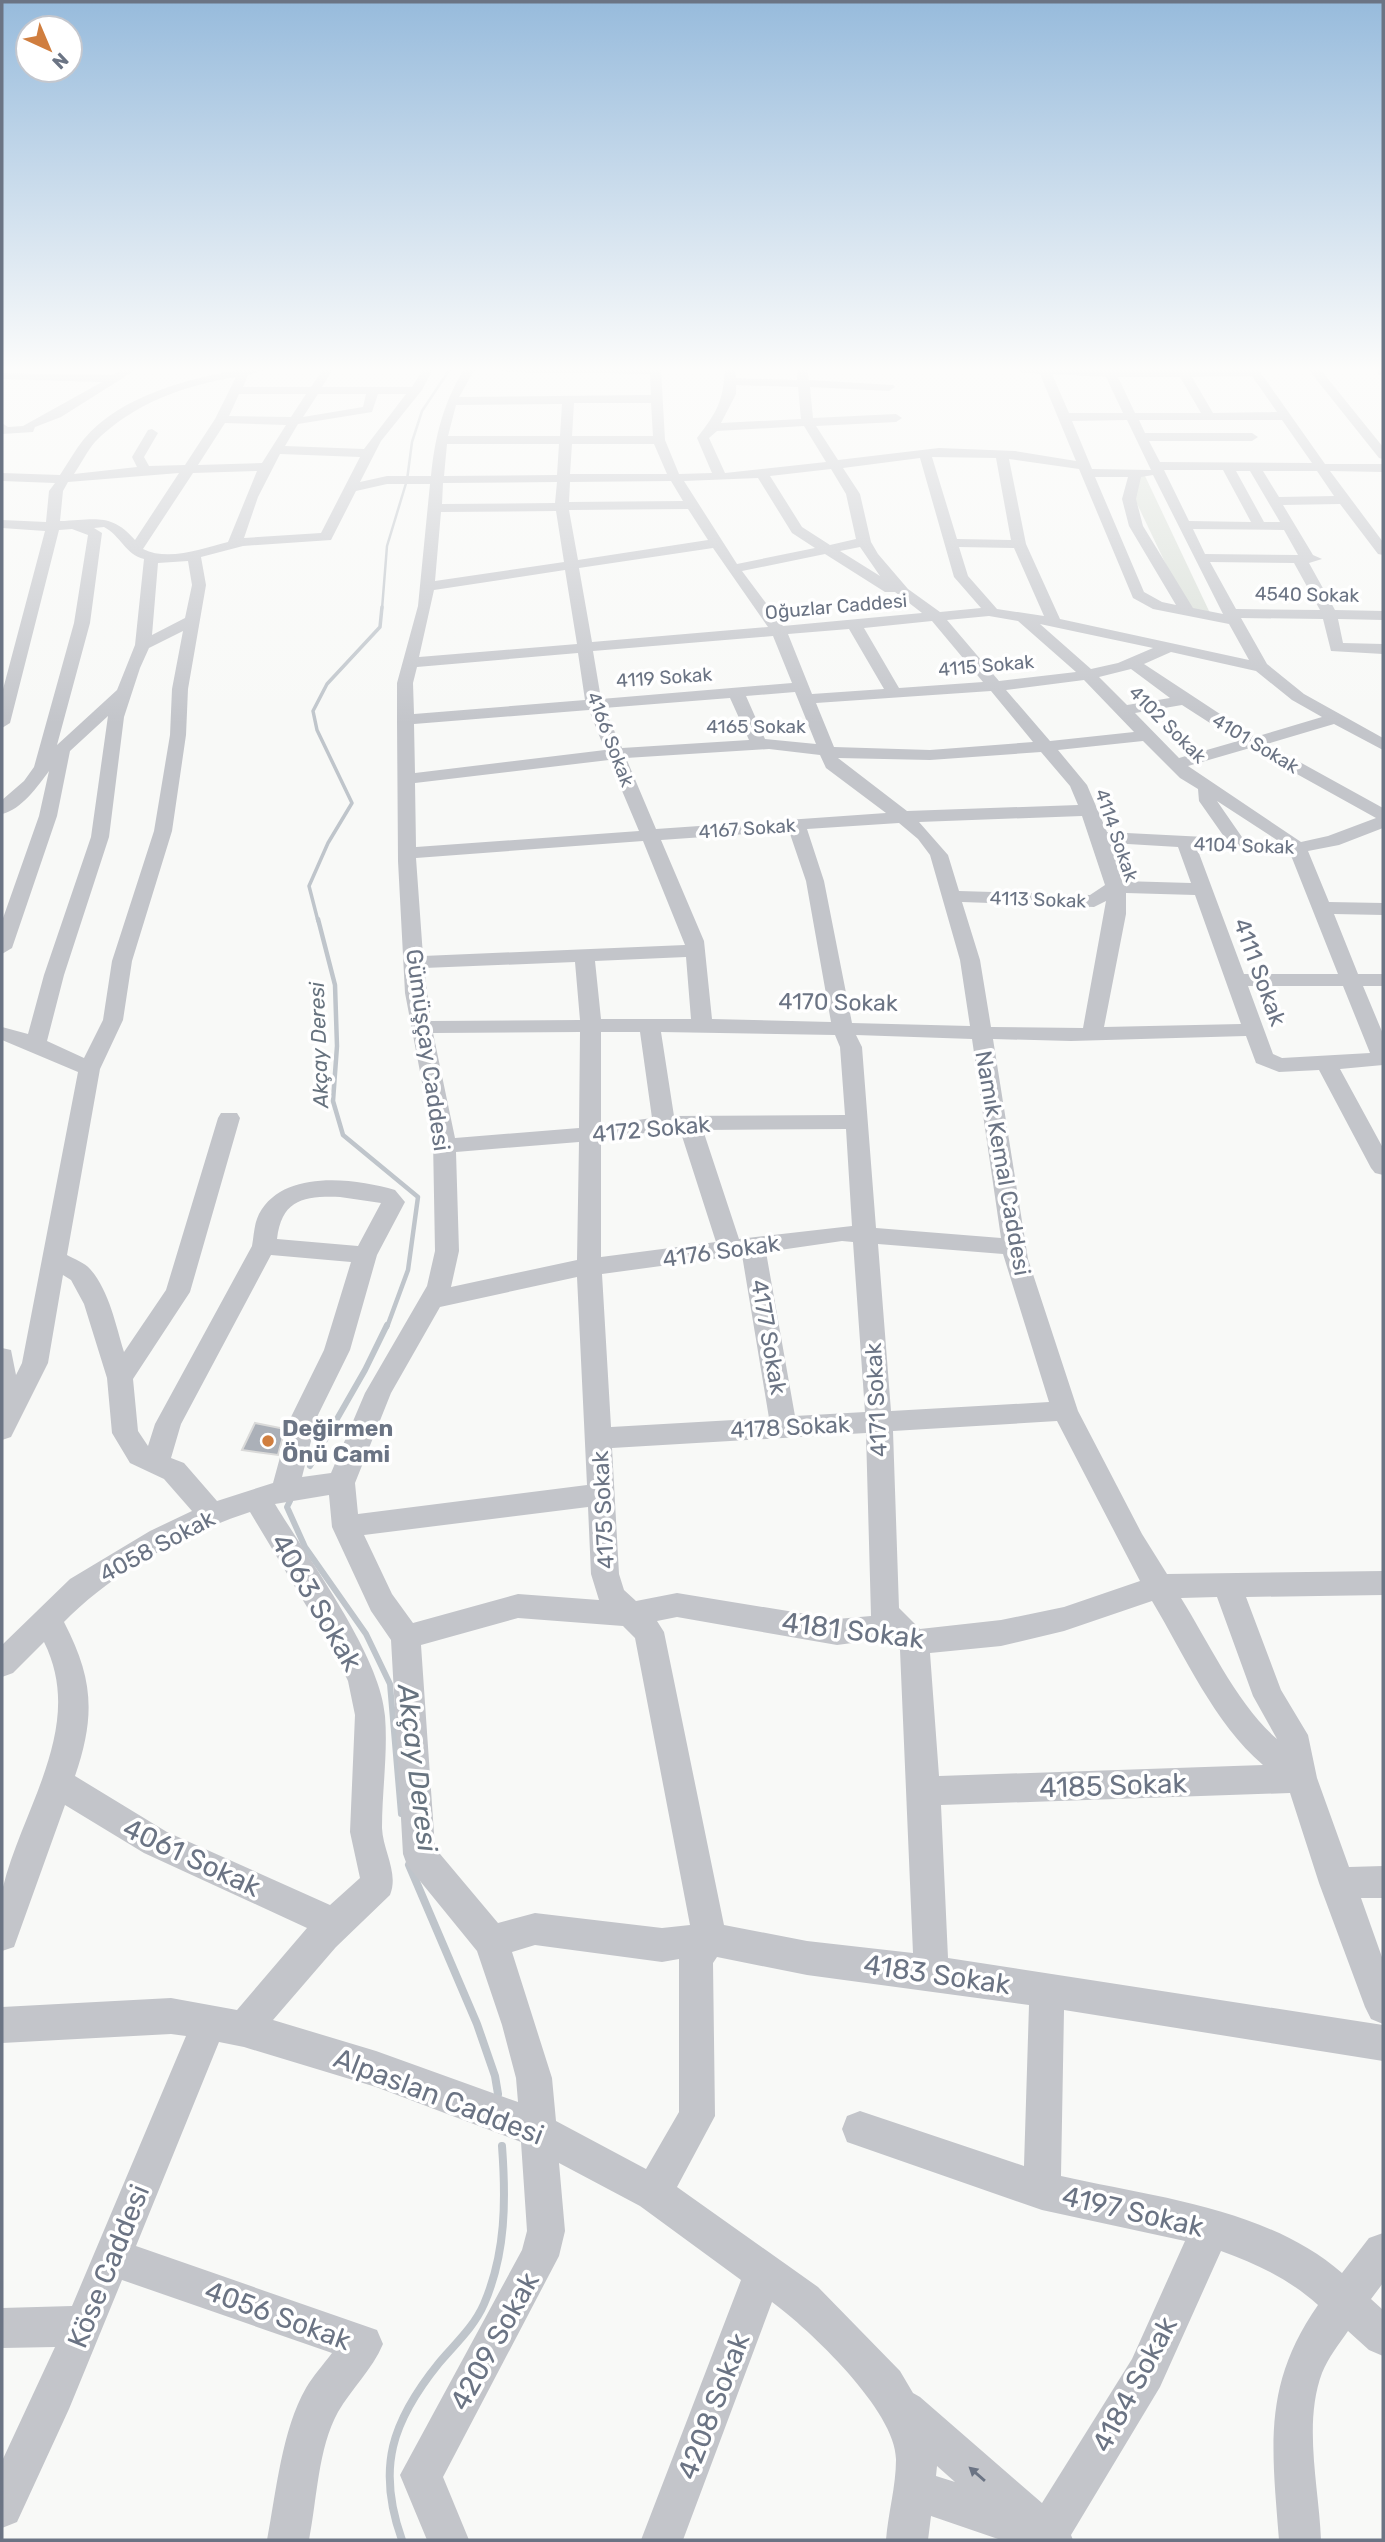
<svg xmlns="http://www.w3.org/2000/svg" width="1385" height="2542" viewBox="0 0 1385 2542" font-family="Rubik,sans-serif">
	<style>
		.green { fill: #d9dfd8 }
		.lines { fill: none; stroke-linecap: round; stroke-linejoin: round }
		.stream-far4 { stroke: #bfc5cb; stroke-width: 2.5 }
		.stream-far3 { stroke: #bfc5cb; stroke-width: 3.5 }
		.stream-far2 { stroke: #bfc5cb; stroke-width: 4.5 }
		.stream-far1 { stroke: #bfc5cb; stroke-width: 6 }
		.stream { stroke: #bfc5cb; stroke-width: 8 }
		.building { fill: #abb0b8; stroke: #dadad9; stroke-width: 2 }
		.minor { fill: #c3c5ca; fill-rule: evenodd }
		.oneway { fill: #6b7484 }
		.poi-dot { fill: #d07e3f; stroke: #fff; stroke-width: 2.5 }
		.labels { text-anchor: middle; stroke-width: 7; stroke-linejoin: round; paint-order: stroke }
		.far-street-label { font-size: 19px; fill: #6b7484; stroke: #fff }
		.far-water-label { font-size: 21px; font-style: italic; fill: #67737f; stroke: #fff }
		.street-label { font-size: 23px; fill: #6b7484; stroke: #fff }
		.poi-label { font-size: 23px; font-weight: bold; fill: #6b7484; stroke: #fff; text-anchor: start }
		.near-street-label { font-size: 28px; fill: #6b7484; stroke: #fff }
		.near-water-label { font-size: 28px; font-style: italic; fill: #67737f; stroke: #fff }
	</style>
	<rect width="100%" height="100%" fill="#f8f9f7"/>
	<path class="green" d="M1128,476H1145L1210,613L1197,612L1183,600L1129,487Z"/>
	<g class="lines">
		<path class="stream-far4" d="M382,609L387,546L407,480L412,442L422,411L450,369"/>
		<path class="stream-far3" d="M318,921L309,886L328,843L352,803L317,730L313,711L327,684L380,627L382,607"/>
		<path class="stream-far2" d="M318,919L335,985L337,1046L333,1101L343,1135L418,1197L408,1270L387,1327"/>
		<path class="stream-far1" d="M310,1466L365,1370L387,1325
			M290,1501L287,1507L305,1547L366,1634L390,1684L401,1814"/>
		<path class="stream" d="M409,1865L477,2024L495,2076L498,2094
			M402,2540C376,2468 392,2421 439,2363C455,2344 474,2327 484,2304C506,2253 506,2200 502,2146"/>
	</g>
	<path class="building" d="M255,1423L285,1429L278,1455L242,1450Z"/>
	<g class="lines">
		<path class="minor" d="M124,369H137L61,417L35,427L33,432L2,434V423L8,427L23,426L102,382L2,379V373L112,375Z
			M244,369H269L248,375L243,387H311L323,369H333L322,387H412L423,369H433L422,390L381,441L360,482L387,476H431C435,436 443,404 464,369H475L459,397L651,395L650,374L506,372L500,369H661L665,440L679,474L712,473L697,438C717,412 723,402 725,369H735L736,378L797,380V369H807L809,380L893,385L895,387L889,391L810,387L813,418L896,414L902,418L896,422L816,426L838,460L939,448L1015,451L1076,461L1040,374L1020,372L1015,369H1258L1325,464H1383V472L1330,471L1383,542V555L1378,554L1340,504L1283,505L1313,555L1322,559L1309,563L1335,610L1383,611V620L1338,619L1343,643L1383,644V654L1331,651L1323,619L1241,618L1267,664L1304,694L1383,738V750L1334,724L1267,744L1383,808V828L1339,845L1308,851L1329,902L1383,903V915L1334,914L1358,974H1383V986H1363L1383,1034V1065L1340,1069L1383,1148V1175L1375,1173L1371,1168L1319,1070L1279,1072L1256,1063L1246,1036L1071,1041L993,1039L1028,1259L1078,1411L1142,1534L1167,1574L1383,1571V1595L1246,1597L1281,1690L1308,1735L1317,1778L1349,1867L1383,1866V1898H1361L1383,1960V2024L1371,2019L1365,2007L1319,1883L1290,1793L941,1805L948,1958L1383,2025V2061L1064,2010L1061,2176C1154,2197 1267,2208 1342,2273L1369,2238L1383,2233V2283L1371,2299L1383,2310V2356L1369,2350L1348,2331C1339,2344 1328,2358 1322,2373C1303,2424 1319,2487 1321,2540H1279C1272,2448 1262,2385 1318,2305C1289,2279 1257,2264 1221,2251L1160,2387L1071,2535L1073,2540H1001L931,2516L928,2540H886C888,2514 896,2486 896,2460C897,2412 809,2329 772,2302L683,2540H641L741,2280L640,2206L559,2163L565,2231L559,2256L443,2477L469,2540H427L400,2475L522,2250L527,2231L521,2142L376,2087L244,2047L219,2042L136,2246L377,2330L383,2344C372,2370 352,2388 338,2412C318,2448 317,2500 309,2540H267C276,2493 282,2429 306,2388C313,2376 323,2365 332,2353L122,2280L69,2409L17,2522L2,2528V2461L55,2347L2,2348V2308L72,2306L186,2036L171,2034L2,2043V2007L171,1998L237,2010L307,1928L144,1853L65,1805L14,1947L2,1951C2,1932 0,1906 3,1887C23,1806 86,1726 44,1642L13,1673L2,1677V1645L70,1579L150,1531L192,1511L164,1479L130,1463L112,1433L107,1378L84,1304L71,1280L63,1275L48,1363L11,1437L2,1440V1348L11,1350L16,1375L22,1363L78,1072L2,1040V1027L28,1034L44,975L91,837L108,716L70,751L57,816L12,948L2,954V921L39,816L49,771C38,786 21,810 2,814V800L24,781L34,767L74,623L88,535L72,529L59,530L10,723L2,728V693L45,531L2,528V520L46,522L49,491L55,483L2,481V473L60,475C68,463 75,450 84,439C121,395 190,378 244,369ZM1052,374L1106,377L1123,413H1069ZM1252,376L1277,412L1213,413L1192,377ZM236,377L215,419L185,465L149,466L144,457L158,433L152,429L148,430L132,457L137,467L74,474C81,464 87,451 95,442C132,404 185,385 236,377ZM1118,377H1180L1201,413H1135ZM736,385L798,387L801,419L721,423L736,394ZM239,394H306L291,417L229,416ZM318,394H366L363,407L303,417ZM378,394H406L364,449L285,446L298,424L372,412ZM574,403H651L653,436H572ZM562,404L560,436H448L456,405ZM1127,420L1151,470L1092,469L1072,421ZM1139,420H1282L1312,463L1160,462L1149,441H1252L1258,437L1252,433H1145ZM225,423L286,425L262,463L198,465ZM804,426L826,462L725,473L709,438L717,431ZM447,444H559L557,475L444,476ZM572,444H654L667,474H570ZM280,454L360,457L321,533L244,538L258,497ZM932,457L996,458L1011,540L957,539ZM920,458L954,577L981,608L940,612L908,589L878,554L871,542L860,494L843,468ZM1009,459L1079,469L1133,598L1153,609L1229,624L1249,660L1060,619L1026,544ZM831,469L846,494L856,539L830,545L802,527L770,476ZM1164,470H1223L1251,522L1189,521ZM257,471L228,542C203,548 169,562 143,549L193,473ZM1236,471H1250L1280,522H1264ZM1263,471H1317L1334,496L1279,497ZM179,473L135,540C111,512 94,520 60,521L63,491L68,482ZM1153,475L1223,614L1193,608L1143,526L1136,499L1141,477ZM1095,477H1128L1122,499L1129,526L1176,605L1162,602L1144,592ZM758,478L792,533L815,548L737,564L684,481ZM671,481L683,501L569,502L570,482ZM557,482L555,503L442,504L443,483ZM387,484H430L418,606L397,683V720L398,861L405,993L433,1140L435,1251L427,1286L365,1393L331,1473L302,1477L317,1417L350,1350L377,1255L405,1202L395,1190C354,1178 283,1169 259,1214C254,1224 254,1235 252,1246L155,1424L148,1446L138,1431L133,1379L190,1292L240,1118L237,1113H221L218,1118L166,1290L124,1352C116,1326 109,1290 90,1269C85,1263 74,1259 67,1255L100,1069L123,1020L132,961L172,831L186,735L188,689L206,585L201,557L243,546L331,540L356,491ZM688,509L708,540L578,560L569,510ZM556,511L564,562L435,581L441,512ZM104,527C120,535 126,555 144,559L135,645L117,690L57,745L90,623L102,533L94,528ZM1193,529L1284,530L1298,555L1205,554ZM860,547L880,576L840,551ZM959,547L1014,548L1044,616L997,609L968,576ZM713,548L768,627L592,642L579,568ZM825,554L885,592H895L922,613L783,626L742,571ZM188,561L192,585L185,618L152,635L158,563ZM1210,562L1294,563L1320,610L1236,609ZM565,570L577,644L419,657L434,590ZM989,616L1018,621L1076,672L999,681L947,620ZM932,621L983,682L899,688L864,628ZM1040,624L1054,627L1153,648L1118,663L1091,669ZM849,629L884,689L812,694L788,634ZM183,631L172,689L170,735L154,831L112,961L103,1020L84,1058L47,1041L64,975L109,837L124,717L140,668L149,648ZM773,636L792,683L601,699L593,651ZM1171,652L1256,671L1292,700L1322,717L1255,737L1144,664ZM578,653L585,700L414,714L413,683L417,667ZM1131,669L1170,698L1127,705L1099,677ZM1084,680L1134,732L1050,741L1006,690ZM991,691L1033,742L930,750L834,747L816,703ZM795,692L816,744L765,739L746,696ZM730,698L749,740L622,748L604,708ZM1182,705L1238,741L1179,758L1135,713ZM589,710L605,750L415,773L414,724ZM1143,741L1180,778L1198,789L1199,801L1225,838L1107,832L1087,785L1058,750ZM1250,748L1376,818L1328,836L1301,842L1188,766ZM769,749L820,755L826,768L886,813L656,829L626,758ZM1041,752L1070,786L1078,805L907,811L838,758L930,760ZM609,760L639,831L416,847L415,783ZM1217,801L1280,842L1244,840ZM1082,816L1105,885L1090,895L959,891L948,855L919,822ZM899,823L918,839L930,855L960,960L970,1026L852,1023L824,881L807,829ZM789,831L806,881L831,1022L712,1019L704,941L661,840ZM643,841L685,945L423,956L416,858ZM1111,843L1178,847L1191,883L1122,881ZM1197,848L1290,853L1338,974H1244ZM1126,893L1195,895L1241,1024L1104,1027L1126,914ZM1106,901L1083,1028L991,1027L980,960L962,902L1094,907ZM686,957L691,1019H601L595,961ZM575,962L580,1020L431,1021L424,968ZM1248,986H1343L1370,1053L1282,1058L1273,1054ZM580,1032L579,1128L455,1138L433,1033ZM601,1032H640L652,1118L601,1125ZM661,1032L835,1035L840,1047L845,1115L674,1116ZM856,1035L972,1039L1001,1238L876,1228L862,1047ZM846,1129L852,1226L739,1239L703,1130ZM664,1130H680L716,1242L601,1257V1140ZM579,1142L577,1260L451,1287L459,1251L456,1152ZM340,1197L381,1203L358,1246L277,1239C282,1199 304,1196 340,1197ZM842,1241L853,1242L865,1412L795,1416L766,1252ZM878,1244L1003,1254L1049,1402L891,1411ZM271,1255L351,1262L324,1350L291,1417L273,1483L217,1501L184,1463L171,1458L181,1424ZM742,1255L769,1418L611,1427L602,1274ZM577,1277L587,1485L358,1514L355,1483L391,1393L440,1307ZM1057,1421L1140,1581L1064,1607L1001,1620L920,1629L899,1608L893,1431ZM866,1433L871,1616L837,1619L677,1593L636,1601L624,1590L619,1574L612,1448ZM329,1495L332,1527L371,1611L391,1640L403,1854L407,1865L477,1951L502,2025L516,2078L518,2102L376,2051L273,2020L336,1947L390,1895C399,1873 383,1851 382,1828C382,1791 388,1753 385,1716C381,1656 307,1557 275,1504ZM588,1507L591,1574L599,1600L518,1594L413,1623L392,1594L364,1535ZM250,1512L334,1652L348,1681L355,1715L350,1832L360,1878L330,1905L167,1832L75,1776C96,1715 93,1678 64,1622C113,1572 183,1534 250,1512ZM1217,1597L1253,1696L1277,1739C1238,1706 1208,1641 1181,1598ZM1152,1601C1185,1656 1214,1723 1263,1765L939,1776L930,1653L1001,1646L1064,1631ZM677,1617L837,1645L875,1640L900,1650L913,1953L807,1941L724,1925L664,1632L657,1621ZM518,1618L623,1626L635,1638L690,1925L662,1928L535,1913L498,1923L435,1848L421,1645ZM535,1945L662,1962L679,1959V2112L646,2169L556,2121L552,2078L512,1952ZM717,1957L807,1975L1029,2005L1024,2166L860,2111L847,2116L842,2129L847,2142L1042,2210L1185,2241L1132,2359L1042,2503L920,2397L913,2393L900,2371L818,2287L677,2187L715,2116L713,1963ZM937,2466L955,2482L936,2476Z
			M1308,369H1320L1383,447V459L1379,458Z
			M1374,369H1383V376L1379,375Z"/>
	</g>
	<defs><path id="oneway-solid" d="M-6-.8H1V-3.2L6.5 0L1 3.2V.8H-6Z" transform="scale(1.75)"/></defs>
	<use class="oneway" href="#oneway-solid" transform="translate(977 2474) rotate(-139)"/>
	<linearGradient id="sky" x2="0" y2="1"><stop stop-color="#97bbdc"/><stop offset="0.51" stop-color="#fcfcfb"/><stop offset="1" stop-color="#fcfcfb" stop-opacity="0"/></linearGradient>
	<rect width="1385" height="724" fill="url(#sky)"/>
	<circle class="poi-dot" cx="268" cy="1441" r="7"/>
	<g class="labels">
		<g class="far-street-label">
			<text transform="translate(1307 594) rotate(1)" y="7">4540 Sokak</text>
			<text transform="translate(836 606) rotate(-5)" y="7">Oğuzlar Caddesi</text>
			<text transform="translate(986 665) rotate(-5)" y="7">4115 Sokak</text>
			<text transform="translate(664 677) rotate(-4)" y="7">4119 Sokak</text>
			<text transform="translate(1168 724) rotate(45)" y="7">4102 Sokak</text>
			<text x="756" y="733">4165 Sokak</text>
			<text transform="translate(611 739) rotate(69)" y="7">4166 Sokak</text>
			<text transform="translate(1256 743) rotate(31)" y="7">4101 Sokak</text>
			<text transform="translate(747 828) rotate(-4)" y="7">4167 Sokak</text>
			<text transform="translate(1117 835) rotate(71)" y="7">4114 Sokak</text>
			<text transform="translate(1244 845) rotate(2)" y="7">4104 Sokak</text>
			<text transform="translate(1038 899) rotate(2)" y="7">4113 Sokak</text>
		</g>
		<g class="far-water-label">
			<text transform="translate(319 1045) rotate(-92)" y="7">Akçay Deresi</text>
		</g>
		<g class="street-label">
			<text transform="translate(1260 972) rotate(70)" y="8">4111 Sokak</text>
			<text transform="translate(838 1002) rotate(1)" y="8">4170 Sokak</text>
			<text transform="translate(428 1050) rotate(82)" y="8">Gümüşçay Caddesi</text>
			<text transform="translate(651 1129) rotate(-5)" y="8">4172 Sokak</text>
			<text transform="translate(1003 1163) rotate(80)" y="8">Namık Kemal Caddesi</text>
			<text transform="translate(721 1251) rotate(-8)" y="8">4176 Sokak</text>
			<text transform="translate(769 1337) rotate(80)" y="8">4177 Sokak</text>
			<text transform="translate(876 1400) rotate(-93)" y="8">4171 Sokak</text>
			<text transform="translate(790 1427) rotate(-3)" y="8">4178 Sokak</text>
			<text transform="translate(603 1510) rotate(-93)" y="8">4175 Sokak</text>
			<text transform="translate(157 1546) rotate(-28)" y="8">4058 Sokak</text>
		</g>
		<g class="poi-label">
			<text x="282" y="1436">Değirmen<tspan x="282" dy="26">Önü Cami</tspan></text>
		</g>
		<g class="near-street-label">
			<text transform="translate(317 1602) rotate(60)" y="10">4063 Sokak</text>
			<text transform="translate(853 1630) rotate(7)" y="10">4181 Sokak</text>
			<text transform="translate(1113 1785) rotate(-2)" y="10">4185 Sokak</text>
			<text transform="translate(192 1857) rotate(25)" y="10">4061 Sokak</text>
			<text transform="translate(937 1974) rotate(8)" y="10">4183 Sokak</text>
			<text transform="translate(439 2096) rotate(21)" y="10">Alpaslan Caddesi</text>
			<text transform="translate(1133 2211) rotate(13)" y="10">4197 Sokak</text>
			<text transform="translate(108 2266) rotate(-68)" y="10">Köse Caddesi</text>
			<text transform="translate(278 2315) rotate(20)" y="10">4056 Sokak</text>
			<text transform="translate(494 2341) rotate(-61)" y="10">4209 Sokak</text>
			<text transform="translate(1134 2384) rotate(-62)" y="10">4184 Sokak</text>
			<text transform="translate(713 2406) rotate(-69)" y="10">4208 Sokak</text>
		</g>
		<g class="near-water-label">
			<text transform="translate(418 1768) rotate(83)" y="10">Akçay Deresi</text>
		</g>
	</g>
	<rect width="1385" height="2542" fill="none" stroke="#6b7484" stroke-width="7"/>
	<g transform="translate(49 49) rotate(136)"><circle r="33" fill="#ffffff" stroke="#c4c7ce" stroke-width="2"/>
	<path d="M0-5L12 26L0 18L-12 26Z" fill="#d07e3f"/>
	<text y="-10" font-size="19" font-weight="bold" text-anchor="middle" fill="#6b7484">N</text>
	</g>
</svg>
